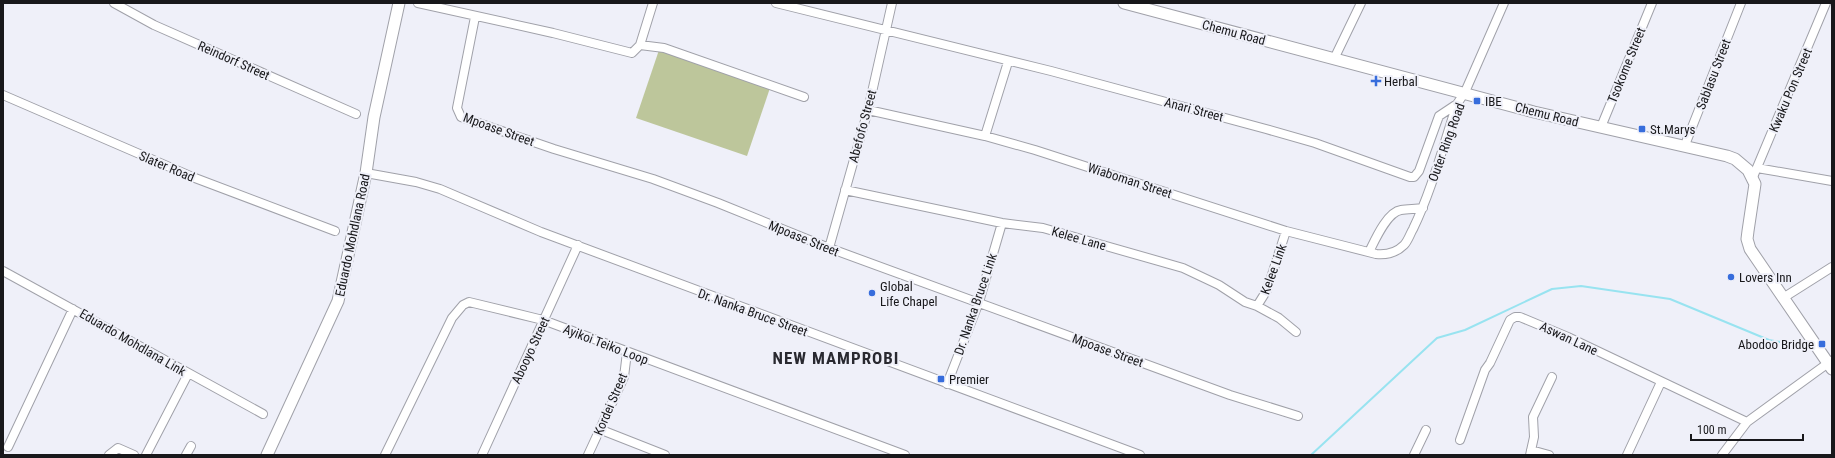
<svg xmlns="http://www.w3.org/2000/svg" width="1835" height="458" viewBox="0 0 1835 458" font-family="'Roboto Condensed',sans-serif">
	<style>
		.park { fill: #bdc69b }
		.lines { fill: none; stroke-linecap: round; stroke-linejoin: round }
		.stream { stroke: #98e3f0; stroke-width: 2 }
		.street-casing { stroke: #a0a1a9; stroke-width: 10 }
		.secondary-casing { stroke: #a0a1a9; stroke-width: 13 }
		.street { stroke: #fff; stroke-width: 8 }
		.secondary { stroke: #fff; stroke-width: 11 }
		.poi-dot { fill: #376ddc; stroke: #eff0f9; stroke-width: 1.5 }
		.labels { text-anchor: middle; stroke-width: 4; stroke-linejoin: round; paint-order: stroke }
		.street-label { font-size: 13px; fill: #18181b; stroke: #eff0f9 }
		.poi-label { font-size: 13px; fill: #18181b; stroke: #eff0f9; text-anchor: start }
		.district-label { font-size: 17px; font-weight: bold; letter-spacing: 1px; fill: #292930; stroke: #eff0f9 }
	</style>
	<rect width="100%" height="100%" fill="#eff0f9"/>
	<path class="park" d="M659,50L770,88L747,156L636,118Z"/>
	<g class="lines">
		<path class="stream" d="M1311,455L1437,338L1465,330L1552,289L1581,286L1670,299L1769,340L1802,346"/>
		<g class="street-casing">
			<path id="street" d="M114,3L154,25L356,114
				M418,3L553,33L632,53L640,45L653,3
				M776,3L1051,71L1266,129L1315,143L1410,177H1414L1419,171L1439,116L1457,104
				M475,17L457,108L461,117L554,149L653,179L718,203L829,248L1230,395L1298,416
				M640,45L664,48L804,97
				M1334,59L1361,3
				M3,95L195,178L335,231
				M868,110L985,136L1035,150L1286,231L1376,254C1386,255 1396,253 1404,245C1408,241 1410,234 1413,229C1432,190 1443,146 1457,104L1465,92L1504,3
				M1601,127L1652,3
				M985,136L1008,62
				M1685,145L1741,3
				M1757,168L1832,181
				M366,173L416,182L440,189L541,232L1140,455
				M1753,177L1826,3
				M845,190L1002,223L1043,228L1183,268L1219,285L1245,302L1257,306L1279,318L1296,332
				M829,248L868,110L892,3
				M1369,252C1375,240 1387,212 1401,210C1408,209 1415,209 1423,208
				M3,271L263,414
				M1783,298L1832,267
				M1257,306L1267,290L1286,231
				M947,384L979,302L1002,223
				M599,429L665,455
				M1460,440L1485,370L1490,363L1510,320L1515,317H1520L1568,337L1747,422
				M8,447L73,309
				M1531,450L1549,455
				M109,455L118,448L134,455
				M146,455L188,374
				M186,455L191,446
				M385,455L452,318L463,305L469,302L543,320L905,455
				M482,455L578,245
				M588,455L624,377L627,352
				M1414,455L1426,430
				M1530,455L1534,437L1533,417L1552,377
				M1627,455L1661,382
				M1722,455L1747,422L1831,361"/>
		</g>
		<g class="secondary-casing">
			<path id="secondary" d="M1124,3L1534,112L1727,156L1735,159L1748,170L1755,184L1748,231L1747,239L1750,249L1832,369
				M267,455L338,301L366,173L374,117L399,3"/>
		</g>
		<use href="#street" class="street"/>
		<use href="#secondary" class="secondary"/>
	</g>
	<g class="poi-dot">
		<path d="M1374 75h4v4h4v4h-4v4h-4v-4h-4v-4h4z"/>
		<rect x="1473" y="97" width="8" height="8" rx="2"/>
		<rect x="1638" y="125" width="8" height="8" rx="2"/>
		<circle cx="1731" cy="277" r="4"/>
		<circle cx="872" cy="293" r="4"/>
		<rect x="1818" y="340" width="8" height="8" rx="2"/>
		<rect x="937" y="375" width="8" height="8" rx="2"/>
	</g>
	<g class="labels">
		<g class="street-label">
			<text transform="translate(1234 32) rotate(15)" y="5">Chemu Road</text>
			<text transform="translate(234 60) rotate(24)" y="5">Reindorf Street</text>
			<text transform="translate(1626 65) rotate(-68)" y="5">Tsokome Street</text>
			<text transform="translate(1713 74) rotate(-69)" y="5">Sablasu Street</text>
			<text transform="translate(1790 90) rotate(-67)" y="5">Kwaku Pon Street</text>
			<text transform="translate(1194 109) rotate(15)" y="5">Anari Street</text>
			<text transform="translate(1547 114) rotate(14)" y="5">Chemu Road</text>
			<text transform="translate(862 126) rotate(-75)" y="5">Abefofo Street</text>
			<text transform="translate(499 129) rotate(20)" y="5">Mpoase Street</text>
			<text transform="translate(1446 142) rotate(-70)" y="5">Outer Ring Road</text>
			<text transform="translate(167 166) rotate(23)" y="5">Slater Road</text>
			<text transform="translate(1130 180) rotate(18)" y="5">Wiaboman Street</text>
			<text transform="translate(352 235) rotate(-78)" y="5">Eduardo Mohdlana Road</text>
			<text transform="translate(804 238) rotate(22)" y="5">Mpoase Street</text>
			<text transform="translate(1079 238) rotate(16)" y="5">Kelee Lane</text>
			<text transform="translate(1273 269) rotate(-70)" y="5">Kelee Link</text>
			<text transform="translate(975 304) rotate(-71)" y="5">Dr. Nanka Bruce Link</text>
			<text transform="translate(753 312) rotate(20)" y="5">Dr. Nanka Bruce Street</text>
			<text transform="translate(1569 338) rotate(25)" y="5">Aswan Lane</text>
			<text transform="translate(133 342) rotate(30)" y="5">Eduardo Mohdlana Link</text>
			<text transform="translate(606 344) rotate(21)" y="5">Ayikoi Teiko Loop</text>
			<text transform="translate(530 350) rotate(-65)" y="5">Abooyo Street</text>
			<text transform="translate(1108 350) rotate(20)" y="5">Mpoase Street</text>
			<text transform="translate(610 404) rotate(-67)" y="5">Kordei Street</text>
		</g>
		<g class="poi-label">
			<text x="1384" y="86">Herbal</text>
			<text x="1485" y="106">IBE</text>
			<text x="1650" y="134">St.Marys</text>
			<text x="1739" y="282">Lovers Inn</text>
			<text x="880" y="291">Global<tspan x="880" dy="15">Life Chapel</tspan></text>
			<text x="1814" y="349" text-anchor="end">Abodoo Bridge</text>
			<text x="949" y="384">Premier</text>
		</g>
		<g class="district-label">
			<text x="836" y="364">NEW MAMPROBI</text>
		</g>
	</g>
	<rect width="1835" height="458" fill="none" stroke="#18181b" stroke-width="8"/>
	<path d="M1691 434v6h112v-6" fill="none" stroke="#18181b" stroke-width="2"/>
	<text x="1697" y="434" font-size="12" fill="#18181b" stroke="#eff0f9" stroke-width="3" paint-order="stroke">100 m</text>
</svg>
